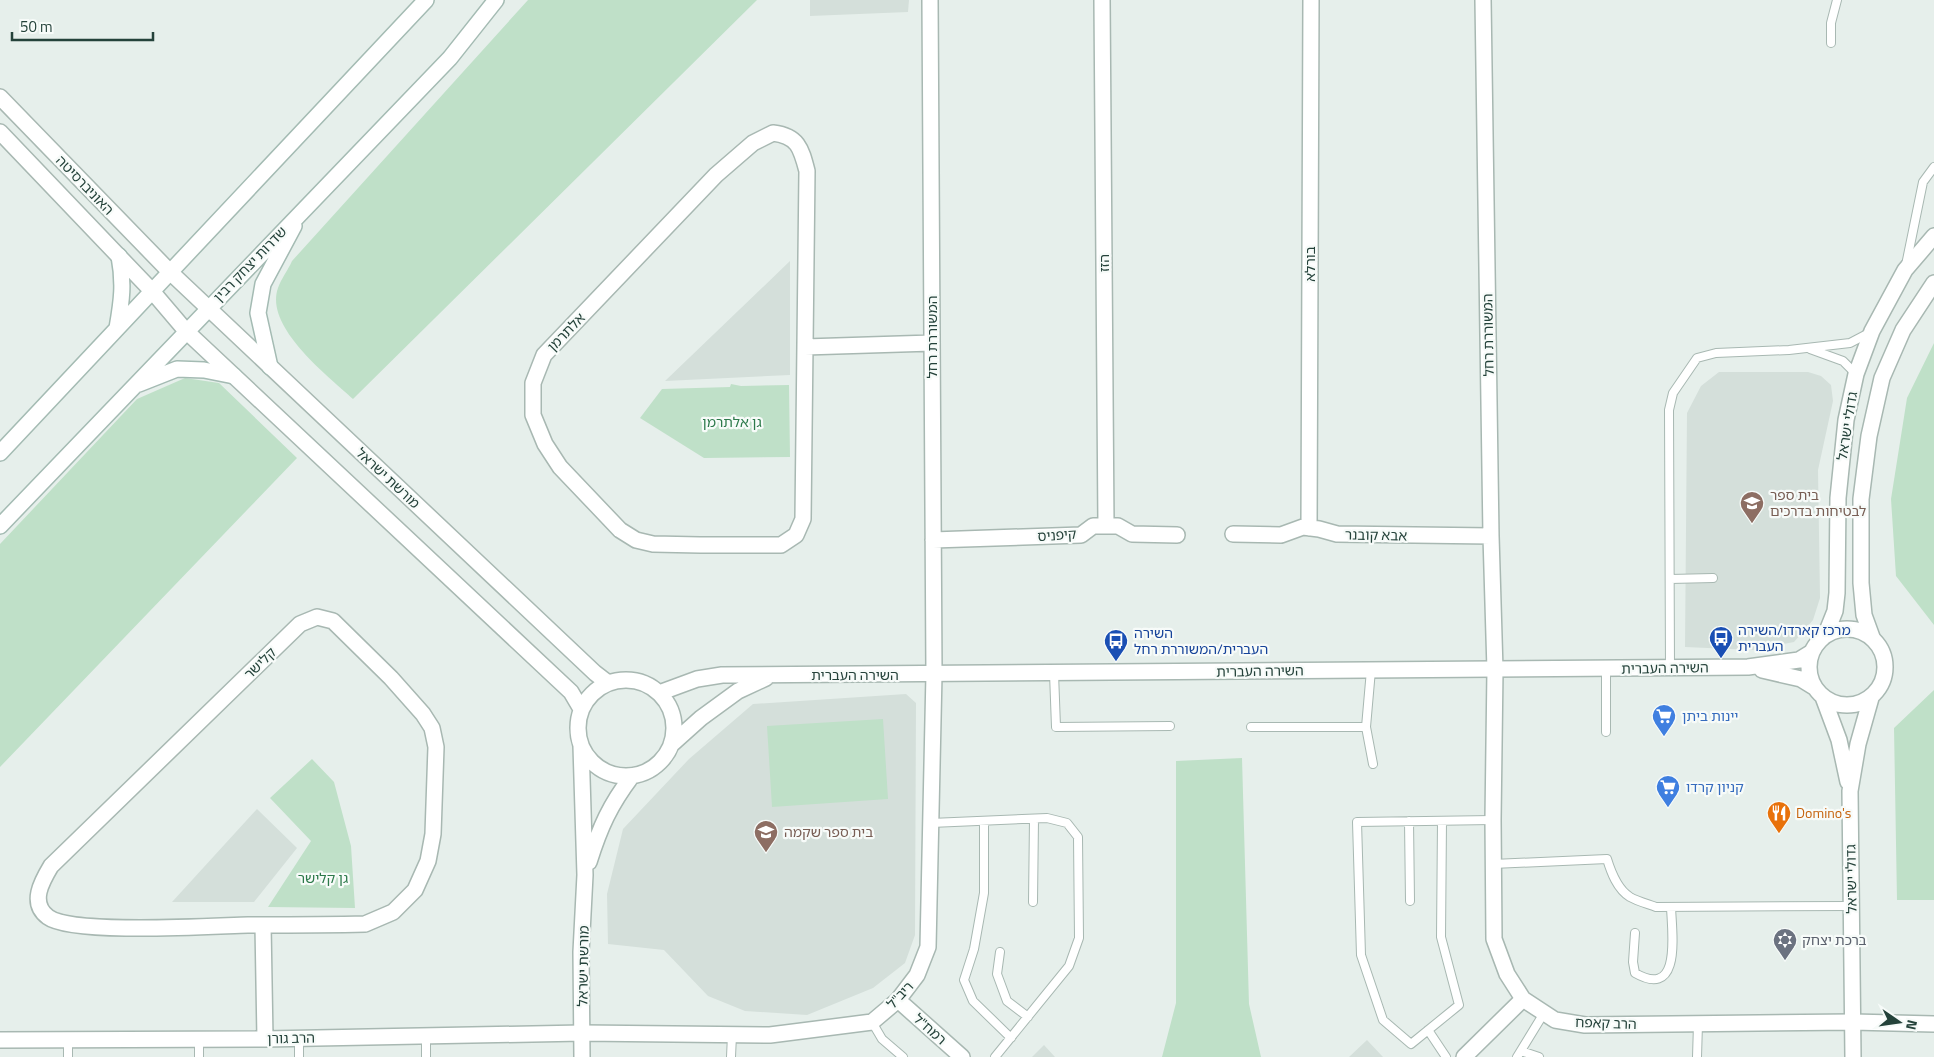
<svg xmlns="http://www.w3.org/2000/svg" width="1934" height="1057" viewBox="0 0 1934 1057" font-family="'Titillium Web','Noto Sans Hebrew',sans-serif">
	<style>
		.built { fill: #d4dfda }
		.green { fill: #bfe0c8 }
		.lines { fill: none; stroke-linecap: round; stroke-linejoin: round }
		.service-casing { stroke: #a8b8b2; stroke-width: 10 }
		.minor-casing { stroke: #a8b8b2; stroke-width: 18 }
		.tertiary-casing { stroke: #a8b8b2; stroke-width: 18 }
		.secondary-casing { stroke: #a4bbb3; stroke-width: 18 }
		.service { stroke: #fff; stroke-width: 8 }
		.minor { stroke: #fff; stroke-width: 15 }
		.tertiary { stroke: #fff; stroke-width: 15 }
		.secondary { stroke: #fff; stroke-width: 15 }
		.labels { text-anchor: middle; stroke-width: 4.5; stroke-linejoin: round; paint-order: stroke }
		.street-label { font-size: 14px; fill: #24423a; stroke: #f7fbf9 }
		.park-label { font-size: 14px; fill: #2d7a4b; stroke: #f7fbf9 }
		.education-label { font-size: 14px; fill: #785e54; stroke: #f7fbf9; text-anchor: start }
		.transit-label { font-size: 14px; fill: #164399; stroke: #f7fbf9; text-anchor: start }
		.shop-label { font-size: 14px; fill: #366cbe; stroke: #f7fbf9; text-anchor: start }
		.food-label { font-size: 14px; fill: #c56008; stroke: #f7fbf9; text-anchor: start }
		.worship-label { font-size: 14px; fill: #5b616d; stroke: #f7fbf9; text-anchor: start }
	</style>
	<rect width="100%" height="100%" fill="#e6efeb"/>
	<path class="built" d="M810,0H909L908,12L810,16Z
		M790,261V375L665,381Z
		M1719,372H1808L1821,376L1831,385L1833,401L1818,470L1820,598L1813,620L1794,642L1753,650L1685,647L1687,413L1701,386Z
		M906,694L916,703L915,935L905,963L873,988L807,1015L745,1011L708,996L664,950L608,944L607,894L623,829L689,759L753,704Z
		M257,809L297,848L254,902H172Z
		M1367,1040L1383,1057H1349Z
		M1044,1045L1055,1057H1032Z"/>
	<path class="green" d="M528,0H757L353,399C328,376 264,327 278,288C281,279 288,270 292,261Z
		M1934,343V625L1896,576L1891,499L1907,398Z
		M185,378L219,383L297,458L0,767V544L137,399Z
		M731,384L741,386L789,385L790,457L704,458L640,418L662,389L730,387Z
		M1934,690V900H1897L1894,728Z
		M883,719L888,799L772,807L767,726Z
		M1242,758L1249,1004L1261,1057H1162L1176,1003V761Z
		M312,759L334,782L351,846L355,908L268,907L311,841L270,798Z"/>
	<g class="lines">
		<g class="service-casing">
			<path id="service" d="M1831,43V23L1837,0
				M1906,265L1923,182L1934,167
				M1810,349L1843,361L1856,374
				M1670,579L1713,578
				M1670,668L1669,410L1673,393L1697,358L1716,353L1789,350L1850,343L1871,332
				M1606,669V732
				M1371,670L1366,727L1373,764
				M1054,673L1056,727L1170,726
				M1251,727H1366
				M984,821V893L974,949L964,980L973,1001L1011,1038
				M1409,821L1410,901
				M1442,821L1441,937L1459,1005L1411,1044L1383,1020L1361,955L1357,822L1493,820
				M931,823L1047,818L1067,823L1078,837L1079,938L1069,966L995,1057
				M1493,864L1607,859C1611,872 1617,889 1630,897C1637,901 1648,904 1656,907L1851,906
				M1033,902L1034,819
				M1635,933L1633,962L1635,973C1682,1000 1672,933 1671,907
				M1000,952L997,974L1007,1001L1028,1017
				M872,1022L882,1039L903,1057
				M1428,1030L1446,1057
				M426,1036V1057
				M299,1038V1057
				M199,1039V1057
				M68,1040V1057
				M1521,1051L1539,1057
				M731,1057L732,1035
				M1517,1057L1544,1013
				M1697,1057L1698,1024"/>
		</g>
		<g class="minor-casing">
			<path id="minor" d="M1102,0L1106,526
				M1483,0L1491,536L1495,670L1493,820L1494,939L1507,974L1523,999L1555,1020L1585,1025L1853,1022L1934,1024
				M0,97L170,272
				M0,132L152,291
				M773,133C798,136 801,148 807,171L803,519L796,535L781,545H700L653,544L636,540L620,530L560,467L545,444L533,415V383L544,355L716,175L753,143Z
				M805,347L932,343
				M1309,528L1311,0
				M1233,534L1281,535L1303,527L1319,529L1337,534L1491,536
				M933,540L1081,535L1093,526H1118L1132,534L1177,535
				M317,617L333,621L391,678L423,714L432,728L436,747L433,834L428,861L415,890L393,912L365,924C326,925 287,925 248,925C212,926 72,935 48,917C29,903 42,881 51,866L300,624Z
				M263,925L265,1039
				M898,1000L962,1057
				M0,1040L265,1039L582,1033L770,1035L872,1022L898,1000L917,975L928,947L934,674L930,0
				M1464,1057L1523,999"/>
		</g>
		<g class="tertiary-casing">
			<path id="tertiary" d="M170,272L595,673L608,683
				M152,291L186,331L571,692L581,709
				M1809 667a38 38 0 1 1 76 0a38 38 0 1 1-76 0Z
				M1825,636L1835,611L1837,593L1838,498L1846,420L1856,374L1872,331L1905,270L1934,236
				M1872,637L1864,615L1861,583V499L1869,436L1882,378L1903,330L1934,283
				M1762,670L1801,679L1814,687
				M578 728a48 48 0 1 1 96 0a48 48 0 1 1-96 0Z
				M659,693L697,679L722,675L1748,667L1799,660L1812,652
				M1823,697L1839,740L1848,782
				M672,744L701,718L738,691L766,678
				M581,746L585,875L581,952L582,1057
				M589,862C600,827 610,805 632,776
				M1853,1057L1850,791L1858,744L1871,698"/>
		</g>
		<g class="secondary-casing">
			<path id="secondary" d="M117,328C122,300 124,283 119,256
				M270,367L258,313L263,284L294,226
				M139,384L177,369L204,370L234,376
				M0,453L426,0
				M0,526L450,58L496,0"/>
		</g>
		<use href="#service" class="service"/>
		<use href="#minor" class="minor"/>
		<use href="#tertiary" class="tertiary"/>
		<use href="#secondary" class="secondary"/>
	</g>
	<defs>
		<g id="school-pin" transform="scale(1.25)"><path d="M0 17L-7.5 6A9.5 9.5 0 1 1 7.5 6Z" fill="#8d6e63" stroke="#f7fbf9"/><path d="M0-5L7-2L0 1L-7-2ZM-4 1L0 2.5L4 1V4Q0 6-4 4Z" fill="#fff"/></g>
		<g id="bus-pin" transform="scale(1.25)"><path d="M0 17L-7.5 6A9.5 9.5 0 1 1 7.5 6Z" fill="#1a4fb4" stroke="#f7fbf9"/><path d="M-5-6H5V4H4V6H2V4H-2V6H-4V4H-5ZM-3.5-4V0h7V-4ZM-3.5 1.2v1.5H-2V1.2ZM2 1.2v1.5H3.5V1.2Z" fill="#fff"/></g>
		<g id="supermarket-pin" transform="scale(1.25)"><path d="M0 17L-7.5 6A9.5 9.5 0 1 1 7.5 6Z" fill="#3f7fe0" stroke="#f7fbf9"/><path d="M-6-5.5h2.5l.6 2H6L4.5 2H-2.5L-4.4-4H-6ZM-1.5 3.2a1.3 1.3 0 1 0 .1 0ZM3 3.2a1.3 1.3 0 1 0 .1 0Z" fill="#fff"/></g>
		<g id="restaurant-pin" transform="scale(1.25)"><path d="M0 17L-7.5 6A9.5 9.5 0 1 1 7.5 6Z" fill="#e8710a" stroke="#f7fbf9"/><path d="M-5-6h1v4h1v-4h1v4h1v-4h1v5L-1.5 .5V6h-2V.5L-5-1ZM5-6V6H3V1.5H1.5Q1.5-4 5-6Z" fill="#fff"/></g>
		<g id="synagogue-pin" transform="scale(1.25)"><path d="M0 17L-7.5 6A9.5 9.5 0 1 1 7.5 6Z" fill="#6b7280" stroke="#f7fbf9"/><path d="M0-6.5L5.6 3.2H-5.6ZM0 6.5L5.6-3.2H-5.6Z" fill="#fff"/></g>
	</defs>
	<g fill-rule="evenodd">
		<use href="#school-pin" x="1752" y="503"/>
		<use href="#bus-pin" x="1721" y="638"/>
		<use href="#bus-pin" x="1116" y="641"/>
		<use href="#supermarket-pin" x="1664" y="716"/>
		<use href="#supermarket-pin" x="1668" y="787"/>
		<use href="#restaurant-pin" x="1779" y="813"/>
		<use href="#school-pin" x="766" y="832"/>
		<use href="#synagogue-pin" x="1785" y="940"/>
	</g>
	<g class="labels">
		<g class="street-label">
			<text transform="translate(85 185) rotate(46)" y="5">האוניברסיטה</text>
			<text transform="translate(1104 263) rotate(-90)" y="5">הזז</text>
			<text transform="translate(250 264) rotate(-46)" y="5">שדרות יצחק רבין</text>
			<text transform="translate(1310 264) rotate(-90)" y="5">בורלא</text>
			<text transform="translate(566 332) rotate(-46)" y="5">אלתרמן</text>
			<text transform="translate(1488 335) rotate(-91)" y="5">המשוררת רחל</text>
			<text transform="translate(932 337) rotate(-90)" y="5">המשוררת רחל</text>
			<text transform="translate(1847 426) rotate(-81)" y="5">גדולי ישראל</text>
			<text transform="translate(388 478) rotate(43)" y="5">מורשת ישראל</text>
			<text transform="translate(1057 535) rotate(-4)" y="5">קיפניס</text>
			<text transform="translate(1376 535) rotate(1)" y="5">אבא קובנר</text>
			<text transform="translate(260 663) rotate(-44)" y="5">קלישר</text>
			<text transform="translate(1665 668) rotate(-1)" y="5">השירה העברית</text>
			<text transform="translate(1260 671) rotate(-1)" y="5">השירה העברית</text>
			<text x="855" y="680">השירה העברית</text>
			<text transform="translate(1851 879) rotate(-91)" y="5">גדולי ישראל</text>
			<text transform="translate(583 966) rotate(-89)" y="5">מורשת ישראל</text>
			<text transform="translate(900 995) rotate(-47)" y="5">ריב"ל</text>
			<text transform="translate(1606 1023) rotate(2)" y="5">הרב קאפח</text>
			<text transform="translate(930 1029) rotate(42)" y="5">רמח"ל</text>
			<text transform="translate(291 1038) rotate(-1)" y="5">הרב גורן</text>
		</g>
		<g class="park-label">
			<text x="732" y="427">גן אלתרמן</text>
			<text x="323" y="883">גן קלישר</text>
		</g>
		<g class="education-label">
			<text x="1770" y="500">בית ספר<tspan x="1770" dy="16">לבטיחות בדרכים</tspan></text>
			<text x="784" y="837">בית ספר שקמה</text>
		</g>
		<g class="transit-label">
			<text x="1738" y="635">מרכז קארדו/השירה<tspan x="1738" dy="16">העברית</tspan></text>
			<text x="1134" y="638">השירה<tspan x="1134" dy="16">העברית/המשוררת רחל</tspan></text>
		</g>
		<g class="shop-label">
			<text x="1682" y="721">יינות ביתן</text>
			<text x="1686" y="792">קניון קרדו</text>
		</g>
		<g class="food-label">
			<text x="1796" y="818">Domino's</text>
		</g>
		<g class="worship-label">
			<text x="1802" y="945">ברכת יצחק</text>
		</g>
	</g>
	<g transform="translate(1899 1022) rotate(103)" stroke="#f7fbf9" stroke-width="4" paint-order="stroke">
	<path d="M0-4L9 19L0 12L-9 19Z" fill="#24423a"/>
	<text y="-8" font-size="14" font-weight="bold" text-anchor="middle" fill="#24423a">N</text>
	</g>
	<path d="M12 32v8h141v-8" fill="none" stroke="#24423a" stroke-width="2.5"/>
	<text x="20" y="32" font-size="15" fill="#24423a" stroke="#f7fbf9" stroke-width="4" paint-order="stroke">50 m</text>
</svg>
